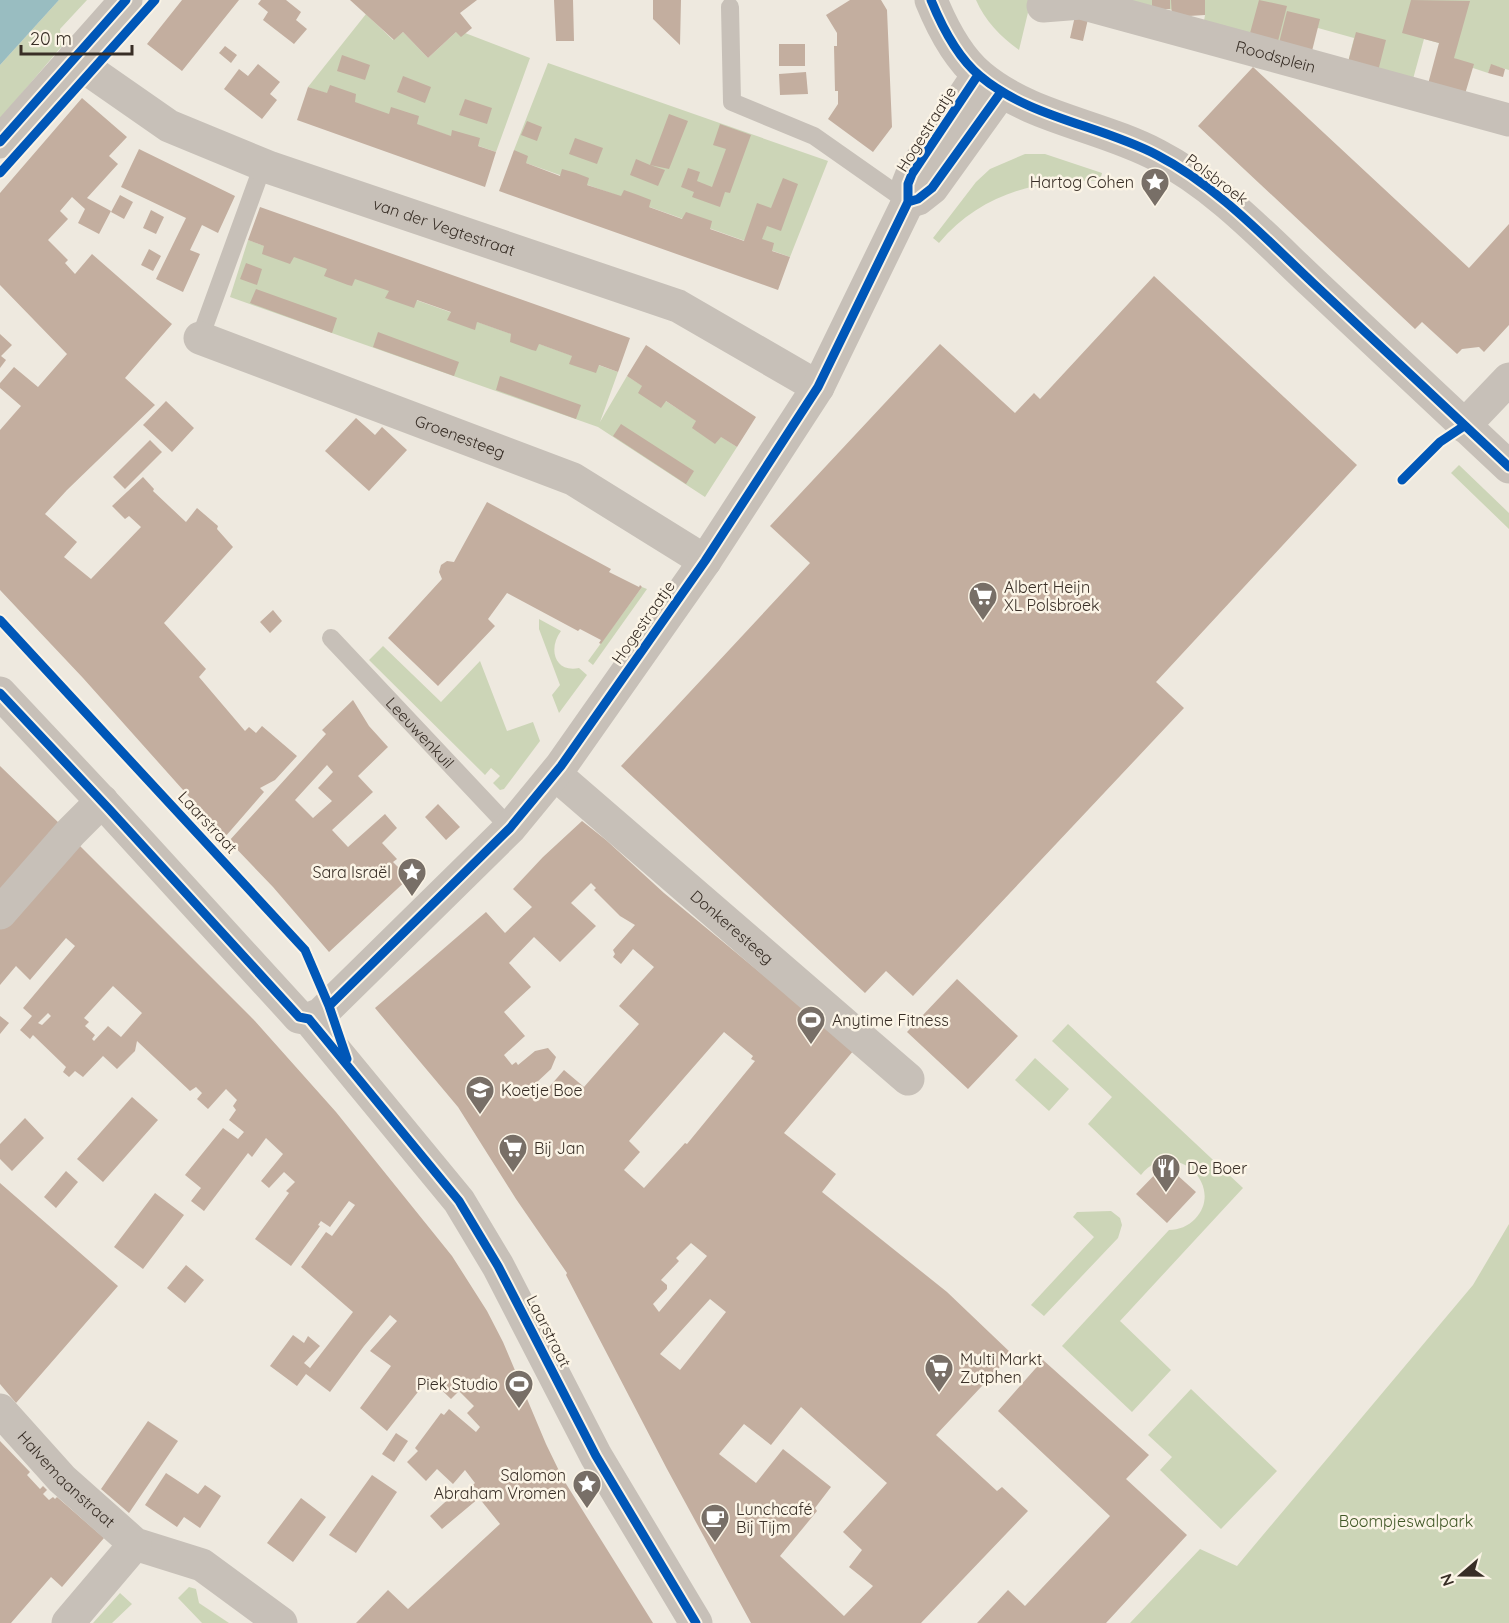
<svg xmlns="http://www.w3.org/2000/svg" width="1509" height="1623" viewBox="0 0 1509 1623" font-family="Quicksand,sans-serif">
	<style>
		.green { fill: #ccd5b7 }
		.water { fill: #99bdc1 }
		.building { fill: #c3ae9f; fill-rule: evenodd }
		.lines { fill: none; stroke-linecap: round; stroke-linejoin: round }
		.service { stroke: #c7c0b8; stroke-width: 18 }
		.minor { stroke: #c7c0b8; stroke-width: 33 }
		.tertiary { stroke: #c7c0b8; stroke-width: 33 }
		.cycleway-casing { stroke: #fbf4e6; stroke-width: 13 }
		.cycleway { stroke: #0057b8; stroke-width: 9 }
		.labels { text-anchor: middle; stroke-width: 5; stroke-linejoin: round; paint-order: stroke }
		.street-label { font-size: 16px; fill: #382e26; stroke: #fbf4e6 }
		.poi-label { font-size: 16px; fill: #382e26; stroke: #fbf4e6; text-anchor: start }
		.park-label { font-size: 16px; fill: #415827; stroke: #fbf4e6 }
	</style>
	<rect width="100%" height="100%" fill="#eee9df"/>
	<path class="green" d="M59,0H87L60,29L62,46L0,119V65Z
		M976,0H1031L1019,50C1001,37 985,21 976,0Z
		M1111,0H1509V70L1491,65L1488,73L1473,68L1454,58L1439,43L1424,39L1413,79L1347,66L1354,38L1318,28L1278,41L1204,21L1205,15Z
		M366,14L393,40L403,32L428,58L456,32L465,33L530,58L496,152L308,87Z
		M548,63L828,161L790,257L526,163L514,150Z
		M1025,154H1045L1102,173L1100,181C1039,178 980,194 939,243L933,238L976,182L990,169Z
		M248,240L618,372L600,422L627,376L737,447L705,497L598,427L230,297Z
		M1459,465L1509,513V529L1451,473Z
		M642,587L647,589L593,665L588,661Z
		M539,619L561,631C548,648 554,673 579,668L587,675L559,713L552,695L560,685L539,629Z
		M383,646L441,702L480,661L507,731L533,722L540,741L504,789L500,790L493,783L500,776L491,768L485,775L369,660Z
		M1068,1024L1243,1188L1120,1321L1171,1370L1132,1412L1062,1346L1169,1230C1179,1230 1188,1226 1195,1219C1227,1185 1172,1136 1141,1175L1088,1124L1112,1097L1052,1041Z
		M1035,1058L1069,1089L1049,1111L1015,1080Z
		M1111,1211L1120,1218L1122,1225L1118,1238L1044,1316L1031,1305L1094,1237L1073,1217L1077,1212Z
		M1509,1224V1623H1130L1200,1549L1237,1566L1473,1285Z
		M1191,1389L1277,1471L1221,1529L1160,1470L1172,1457L1148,1435Z
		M189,1587L196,1589L199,1603L229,1623H202L178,1598Z
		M120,1593L132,1604L112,1623H93Z"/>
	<path class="water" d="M0,0H59L0,65Z"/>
	<path class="building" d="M182,0H239L182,71L147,44Z
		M261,0H286L301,12L296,20L307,29L294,44L263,20L268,12L258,4Z
		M350,0H477L460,13L472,28L461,37L456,32L428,58L403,32L394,40Z
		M554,0H573L574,41H556Z
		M653,0H681L680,45L653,19Z
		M850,0H881L887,10L892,127L873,152L828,119L838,104V91H835L834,46H837V33L826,15Z
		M1152,0H1170V9H1152Z
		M1171,0H1205V15L1172,17Z
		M1259,0L1287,6L1278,41L1250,33Z
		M1411,0L1470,1L1454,58L1474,64L1465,94L1428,84L1439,43L1402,33Z
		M1287,11L1320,19L1312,51L1279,43Z
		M1075,16L1088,19L1083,41L1070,38Z
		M1356,32L1386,40L1377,75L1347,66Z
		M779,44H805V66H779Z
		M225,46L237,55L231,63L219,53Z
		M342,55L370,65L365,80L337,71Z
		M258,64L280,82L270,94L277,100L262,119L224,89L239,69L248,76Z
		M1491,64L1505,69L1503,77L1488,73Z
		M1253,67L1469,268L1509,224V325L1484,352L1479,347L1462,349L1457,354L1422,322L1415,329L1198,126Z
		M806,72L808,94L780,95L779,74Z
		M403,76L431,87L425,103L397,92Z
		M330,85L356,94L355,102L389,114L391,107L419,116L417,124L451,136L452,130L480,138L478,146L496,152L485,187L297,120L308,87L327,93Z
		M82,98L127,137L109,156L118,164L87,198L111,211L99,234L78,223L85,209L72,197L60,211L68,219L48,240L68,260L65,263L75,274L92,254L172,324L125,378L155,405L67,490L45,514L77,542L64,557L91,579L141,527L129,516L125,519L112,506L143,477L154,489L153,491L186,522L197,508L218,526L217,529L233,547L164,623L206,669L199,677L245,731L249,727L256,733L262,726L297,756L275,780L260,788L264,792L225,837L83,678L0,590V430L21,406L0,388V383L14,367L38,387L67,354L0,285V193Z
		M465,99L492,108L487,124L459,115Z
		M669,114L688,121L669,169L650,165L665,170L658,186L630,175L636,159L650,165Z
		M527,121L542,127L537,141L521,135Z
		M720,124L751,135L730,193L725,192L720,207L692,197L694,192L681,187L688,168L700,172L697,181L712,187L726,149L713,145Z
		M575,138L603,148L597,164L569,154Z
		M139,149L235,196L218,233L202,225L190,250L200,254L183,292L156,279L186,218L121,187Z
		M514,150L528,156L526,163L560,176L562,169L576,173L589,178L587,185L621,196L624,190L638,195L651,200L649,207L682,219L686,212L712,221L710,229L744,241L757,203L771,208L783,178L798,184L781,231L767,226L762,239L774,243L772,251L790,257L778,290L499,191Z
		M120,195L133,202L124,219L111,212Z
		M260,207L630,338L618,372L599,365L596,373L569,364L572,356L539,344L536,351L532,350L510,342L511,334L477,322L475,330L472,329L447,320L451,312L417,300L414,308L388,299L385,298L389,291L355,279L352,286L348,285L324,276L327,269L294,257L290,264L262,254L264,246L248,240Z
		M151,210L164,217L156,234L143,228Z
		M149,249L161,256L153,271L141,265Z
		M246,263L262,269L257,285L240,279Z
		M1154,276L1357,465L1156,682L1184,708L913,996L886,971L865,993L621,766L810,563L770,526L940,344L1015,413L1034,393L1040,399Z
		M256,289L337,318L332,333L250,303Z
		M378,332L459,362L454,376L373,347Z
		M0,334L12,345L1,356L6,360L0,368Z
		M646,345L756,417L737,447L721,437L715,444L692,428L696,421L666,401L661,408L638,393L642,386L627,376Z
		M500,376L581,405L576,419L496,390Z
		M166,401L194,428L172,452L143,425Z
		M356,418L375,435L382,427L407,450L369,491L325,451Z
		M621,424L694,471L686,484L613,436Z
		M150,440L162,452L125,489L113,477Z
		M487,502L611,569L609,572L639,587L640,585L642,587L601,644L599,643L601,640L580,629L578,631L507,593L488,619L495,626L438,686L388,638L442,579L439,572L441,565L447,561L454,562Z
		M273,610L282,621L270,633L260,622Z
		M353,700L369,726L388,747L358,776L373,792L332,830L348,847L385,814L397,828L382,843L397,859L393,862L409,878L329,952L273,887L229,841L326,734L322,730ZM327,765L333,772L318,788L332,801L313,818L295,800Z
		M0,766L60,824L0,890Z
		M438,804L460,827L446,840L425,817Z
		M582,821L606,840L664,893L854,1050L784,1133L836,1174L822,1192L947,1292L1012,1354L936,1435L997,1491L1002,1487L1028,1511L921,1623H751L667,1469L566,1275L567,1273L516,1199L458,1107L375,1008L486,912L505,933L532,907L513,889L543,857ZM591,883L596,888L594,890L620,916L635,925L613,950L615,954L613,957L621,964L633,949L654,967L619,1006L639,1024L584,1087L564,1070L543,1094L535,1084L551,1069L556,1057L548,1048L535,1051L518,1065L516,1062L512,1065L504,1055L525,1036L504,1012L531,987L509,963L534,937L560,962L596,926L571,903ZM724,1032L753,1056L751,1059L755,1061L687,1144L685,1143L644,1188L624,1170L640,1152L629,1141ZM691,1243L707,1256L659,1312L653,1304L667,1289V1285L661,1280L679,1261L676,1258ZM710,1299L726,1312L680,1370L660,1354ZM801,1407L887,1483L843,1532L862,1550L849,1567L873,1586L844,1616L780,1556L817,1511L815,1508L831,1487L783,1449L756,1483L719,1454L744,1424L771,1445Z
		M77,843L253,1019L336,1112L452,1256L487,1311L503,1342L546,1444L563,1479L653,1623H356L388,1590L408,1609L500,1524L479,1498L442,1529L430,1516L457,1491L463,1494L475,1483L465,1470L453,1484L437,1469L426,1481L407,1462L418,1451L415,1448L441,1413L444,1415L449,1409L476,1432L480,1427L467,1413L474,1406L459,1391L451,1399L429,1378L387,1431L360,1408L391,1366L370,1351L397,1321L390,1315L364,1346L330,1392L306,1374L297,1386L270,1366L293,1335L304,1343L308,1336L320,1346L304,1363L310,1368L353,1312L301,1267L326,1232L332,1236L355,1205L349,1201L330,1227L321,1221L318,1225L320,1226L291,1266L255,1239L289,1193L286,1191L295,1182L284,1172L269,1188L261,1181L283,1154L266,1138L252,1157L248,1153L204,1211L191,1201L201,1188L185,1175L223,1128L238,1139L244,1132L229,1120L236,1110L233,1106L237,1100L226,1089L208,1109L197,1099L202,1093L196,1087L190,1091L137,1041L135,1051L117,1069L103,1056L83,1077L75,1071L69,1077L63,1072L66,1067L33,1035L30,1039L20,1030L32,1016L23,1008L75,946L66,938L30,980L16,966L0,985V929ZM113,986L142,1013L121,1037L108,1026L94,1041L92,1039L95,1035L85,1026L89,1022L84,1018ZM48,1013L51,1016L42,1025L38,1023Z
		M957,979L1018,1036L968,1089L907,1032Z
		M0,1016L9,1023L0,1034Z
		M132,1097L158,1120L103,1182L77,1159Z
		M25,1118L44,1138L12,1171L0,1159V1144Z
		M1165,1164L1196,1192L1167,1223L1136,1194Z
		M66,1171L78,1182L56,1208L44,1197Z
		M0,1183L118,1286L16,1403L0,1384Z
		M155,1193L184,1215L143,1269L114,1247Z
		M186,1265L204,1280L185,1303L167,1288Z
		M1043,1360L1149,1455L1126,1479L1187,1535L1106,1623H977L1008,1590L1025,1606L1110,1516L998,1411Z
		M148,1421L178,1441L129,1513L101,1489Z
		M396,1433L408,1441L394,1462L382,1454Z
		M0,1441L30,1472L27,1475L40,1489L43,1486L47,1490L43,1494L49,1500L53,1497L55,1499L57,1497L104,1538L62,1587L51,1577L11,1623H0Z
		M166,1473L198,1494L205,1485L221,1496L200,1528L184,1517L177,1527L145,1505Z
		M372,1475L397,1492L356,1553L329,1535Z
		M301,1498L326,1517L293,1562L267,1543Z"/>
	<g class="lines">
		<g class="service">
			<path d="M730,7L732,102L814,136L908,202"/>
			<path d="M200,338L263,165"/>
			<path id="s1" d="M331,638L510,828"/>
		</g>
		<g class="minor">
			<path d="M931,0C942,27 957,57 980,76C1030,118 1100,125 1157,155C1217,186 1265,238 1314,284C1379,345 1444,406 1509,467"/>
			<path id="s2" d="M1043,6L1081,3L1509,120"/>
			<path id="s3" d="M74,58L90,71L169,126L271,168L678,306L818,387"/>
			<path d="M908,202L918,199L932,188L1001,92"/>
			<path id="s4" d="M200,338L573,479L705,561"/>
			<path d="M1464,426L1509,379"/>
			<path d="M0,693L109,809L299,1017L309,1019L459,1201L498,1266L596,1456L696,1623"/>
			<path id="s5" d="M555,774L908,1079"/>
			<path d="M0,913L71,832L102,801"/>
			<path d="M309,1019L321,1014L329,1006L510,828L561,766L705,561L818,387L908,202V184L912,174L978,75"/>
			<path id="s6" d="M0,1410L62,1479L135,1544L202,1565L281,1623"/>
			<path d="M68,1623L135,1544"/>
		</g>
		<path class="tertiary" d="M0,142L126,0"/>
		<g class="cycleway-casing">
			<path id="cycleway" d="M931,0C942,27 957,57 980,76C1030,118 1100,125 1157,155C1217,186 1265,238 1314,284C1379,345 1444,406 1509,467
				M0,142L126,0
				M0,173L155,0
				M908,202L918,199L932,188L1001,92
				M1402,480L1440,442L1464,426
				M0,620L305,950L329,1006L347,1059
				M0,693L109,809L299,1017L309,1019L459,1201L498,1266L596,1456L696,1623
				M329,1006L510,828L561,766L705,561L818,387L908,202V184L912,174L978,75"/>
		</g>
		<use href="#cycleway" class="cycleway"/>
	</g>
	<defs>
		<g id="sight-pin" transform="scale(1.5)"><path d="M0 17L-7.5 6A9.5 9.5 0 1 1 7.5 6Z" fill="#786f67" stroke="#fbf4e6"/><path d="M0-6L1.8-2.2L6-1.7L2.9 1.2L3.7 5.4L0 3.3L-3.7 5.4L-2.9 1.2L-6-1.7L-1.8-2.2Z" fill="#fff"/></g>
		<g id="supermarket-pin" transform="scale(1.5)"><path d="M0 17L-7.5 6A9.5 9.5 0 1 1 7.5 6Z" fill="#786f67" stroke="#fbf4e6"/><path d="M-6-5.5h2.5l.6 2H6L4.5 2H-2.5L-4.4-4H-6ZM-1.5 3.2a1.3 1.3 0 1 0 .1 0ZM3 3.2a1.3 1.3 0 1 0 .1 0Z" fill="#fff"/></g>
		<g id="stadium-pin" transform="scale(1.5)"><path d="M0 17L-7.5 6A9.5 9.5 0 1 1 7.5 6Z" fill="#786f67" stroke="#fbf4e6"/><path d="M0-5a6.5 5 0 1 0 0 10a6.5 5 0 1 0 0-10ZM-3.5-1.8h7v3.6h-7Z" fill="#fff"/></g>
		<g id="school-pin" transform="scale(1.5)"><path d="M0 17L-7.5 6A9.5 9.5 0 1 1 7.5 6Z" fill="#786f67" stroke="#fbf4e6"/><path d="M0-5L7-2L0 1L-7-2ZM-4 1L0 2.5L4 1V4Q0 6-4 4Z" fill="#fff"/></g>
		<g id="restaurant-pin" transform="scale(1.5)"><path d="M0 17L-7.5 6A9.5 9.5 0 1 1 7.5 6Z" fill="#786f67" stroke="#fbf4e6"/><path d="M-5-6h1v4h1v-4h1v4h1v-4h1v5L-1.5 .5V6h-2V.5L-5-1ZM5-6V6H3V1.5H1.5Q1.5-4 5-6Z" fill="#fff"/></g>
		<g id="cafe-pin" transform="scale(1.5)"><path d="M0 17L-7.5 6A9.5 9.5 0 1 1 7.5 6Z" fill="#786f67" stroke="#fbf4e6"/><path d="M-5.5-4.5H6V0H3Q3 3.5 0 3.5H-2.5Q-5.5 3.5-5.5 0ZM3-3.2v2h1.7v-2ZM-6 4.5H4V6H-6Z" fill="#fff"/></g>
	</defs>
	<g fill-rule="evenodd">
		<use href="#sight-pin" x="1155" y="182"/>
		<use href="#supermarket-pin" x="983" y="596"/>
		<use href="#sight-pin" x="412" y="872"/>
		<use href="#stadium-pin" x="811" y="1020"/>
		<use href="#school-pin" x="480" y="1090"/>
		<use href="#supermarket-pin" x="513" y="1148"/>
		<use href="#restaurant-pin" x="1166" y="1168"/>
		<use href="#supermarket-pin" x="939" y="1368"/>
		<use href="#stadium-pin" x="519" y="1384"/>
		<use href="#sight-pin" x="587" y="1484"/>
		<use href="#cafe-pin" x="715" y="1518"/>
	</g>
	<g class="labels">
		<g class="street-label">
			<text dy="6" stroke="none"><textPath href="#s2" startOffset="240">Roodsplein</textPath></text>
			<text transform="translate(926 129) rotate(-58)" y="6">Hogestraatje</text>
			<text transform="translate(1217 179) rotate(37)" y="6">Polsbroek</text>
			<text dy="6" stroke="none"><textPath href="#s3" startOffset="410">van der Vegtestraat</textPath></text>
			<text dy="6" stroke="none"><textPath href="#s4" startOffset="278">Groenesteeg</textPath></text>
			<text transform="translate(643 622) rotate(-55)" y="6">Hogestraatje</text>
			<text dy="6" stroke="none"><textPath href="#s1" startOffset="130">Leeuwenkuil</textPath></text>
			<text transform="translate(208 822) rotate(47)" y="6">Laarstraat</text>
			<text dy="6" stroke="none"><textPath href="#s5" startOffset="234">Donkeresteeg</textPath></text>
			<text transform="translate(549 1331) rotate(63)" y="6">Laarstraat</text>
			<text dy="6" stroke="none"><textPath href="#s6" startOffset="96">Halvemaanstraat</textPath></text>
		</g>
		<g class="poi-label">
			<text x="1134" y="188" text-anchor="end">Hartog Cohen</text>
			<text x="1004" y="593">Albert Heijn<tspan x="1004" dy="18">XL Polsbroek</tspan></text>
			<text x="391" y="878" text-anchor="end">Sara Israël</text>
			<text x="832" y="1026">Anytime Fitness</text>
			<text x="501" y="1096">Koetje Boe</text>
			<text x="534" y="1154">Bij Jan</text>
			<text x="1187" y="1174">De Boer</text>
			<text x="960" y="1365">Multi Markt<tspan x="960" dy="18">Zutphen</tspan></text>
			<text x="498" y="1390" text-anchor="end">Piek Studio</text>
			<text x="566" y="1481" text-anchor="end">Salomon<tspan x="566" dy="18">Abraham Vromen</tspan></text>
			<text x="736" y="1515">Lunchcafé<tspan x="736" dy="18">Bij Tijm</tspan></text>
		</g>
		<g class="park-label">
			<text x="1406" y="1527">Boompjeswalpark</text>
		</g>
	</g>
	<g transform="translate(1461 1575) rotate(250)" stroke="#fbf4e6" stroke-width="4.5" paint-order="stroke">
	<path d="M0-4.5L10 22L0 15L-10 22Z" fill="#382e26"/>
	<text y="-9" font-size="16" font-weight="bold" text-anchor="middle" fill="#382e26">N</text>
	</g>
	<path d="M21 45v9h111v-9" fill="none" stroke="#382e26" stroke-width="3"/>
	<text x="30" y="45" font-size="18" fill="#382e26" stroke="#fbf4e6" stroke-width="4.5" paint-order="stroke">20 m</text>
</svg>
